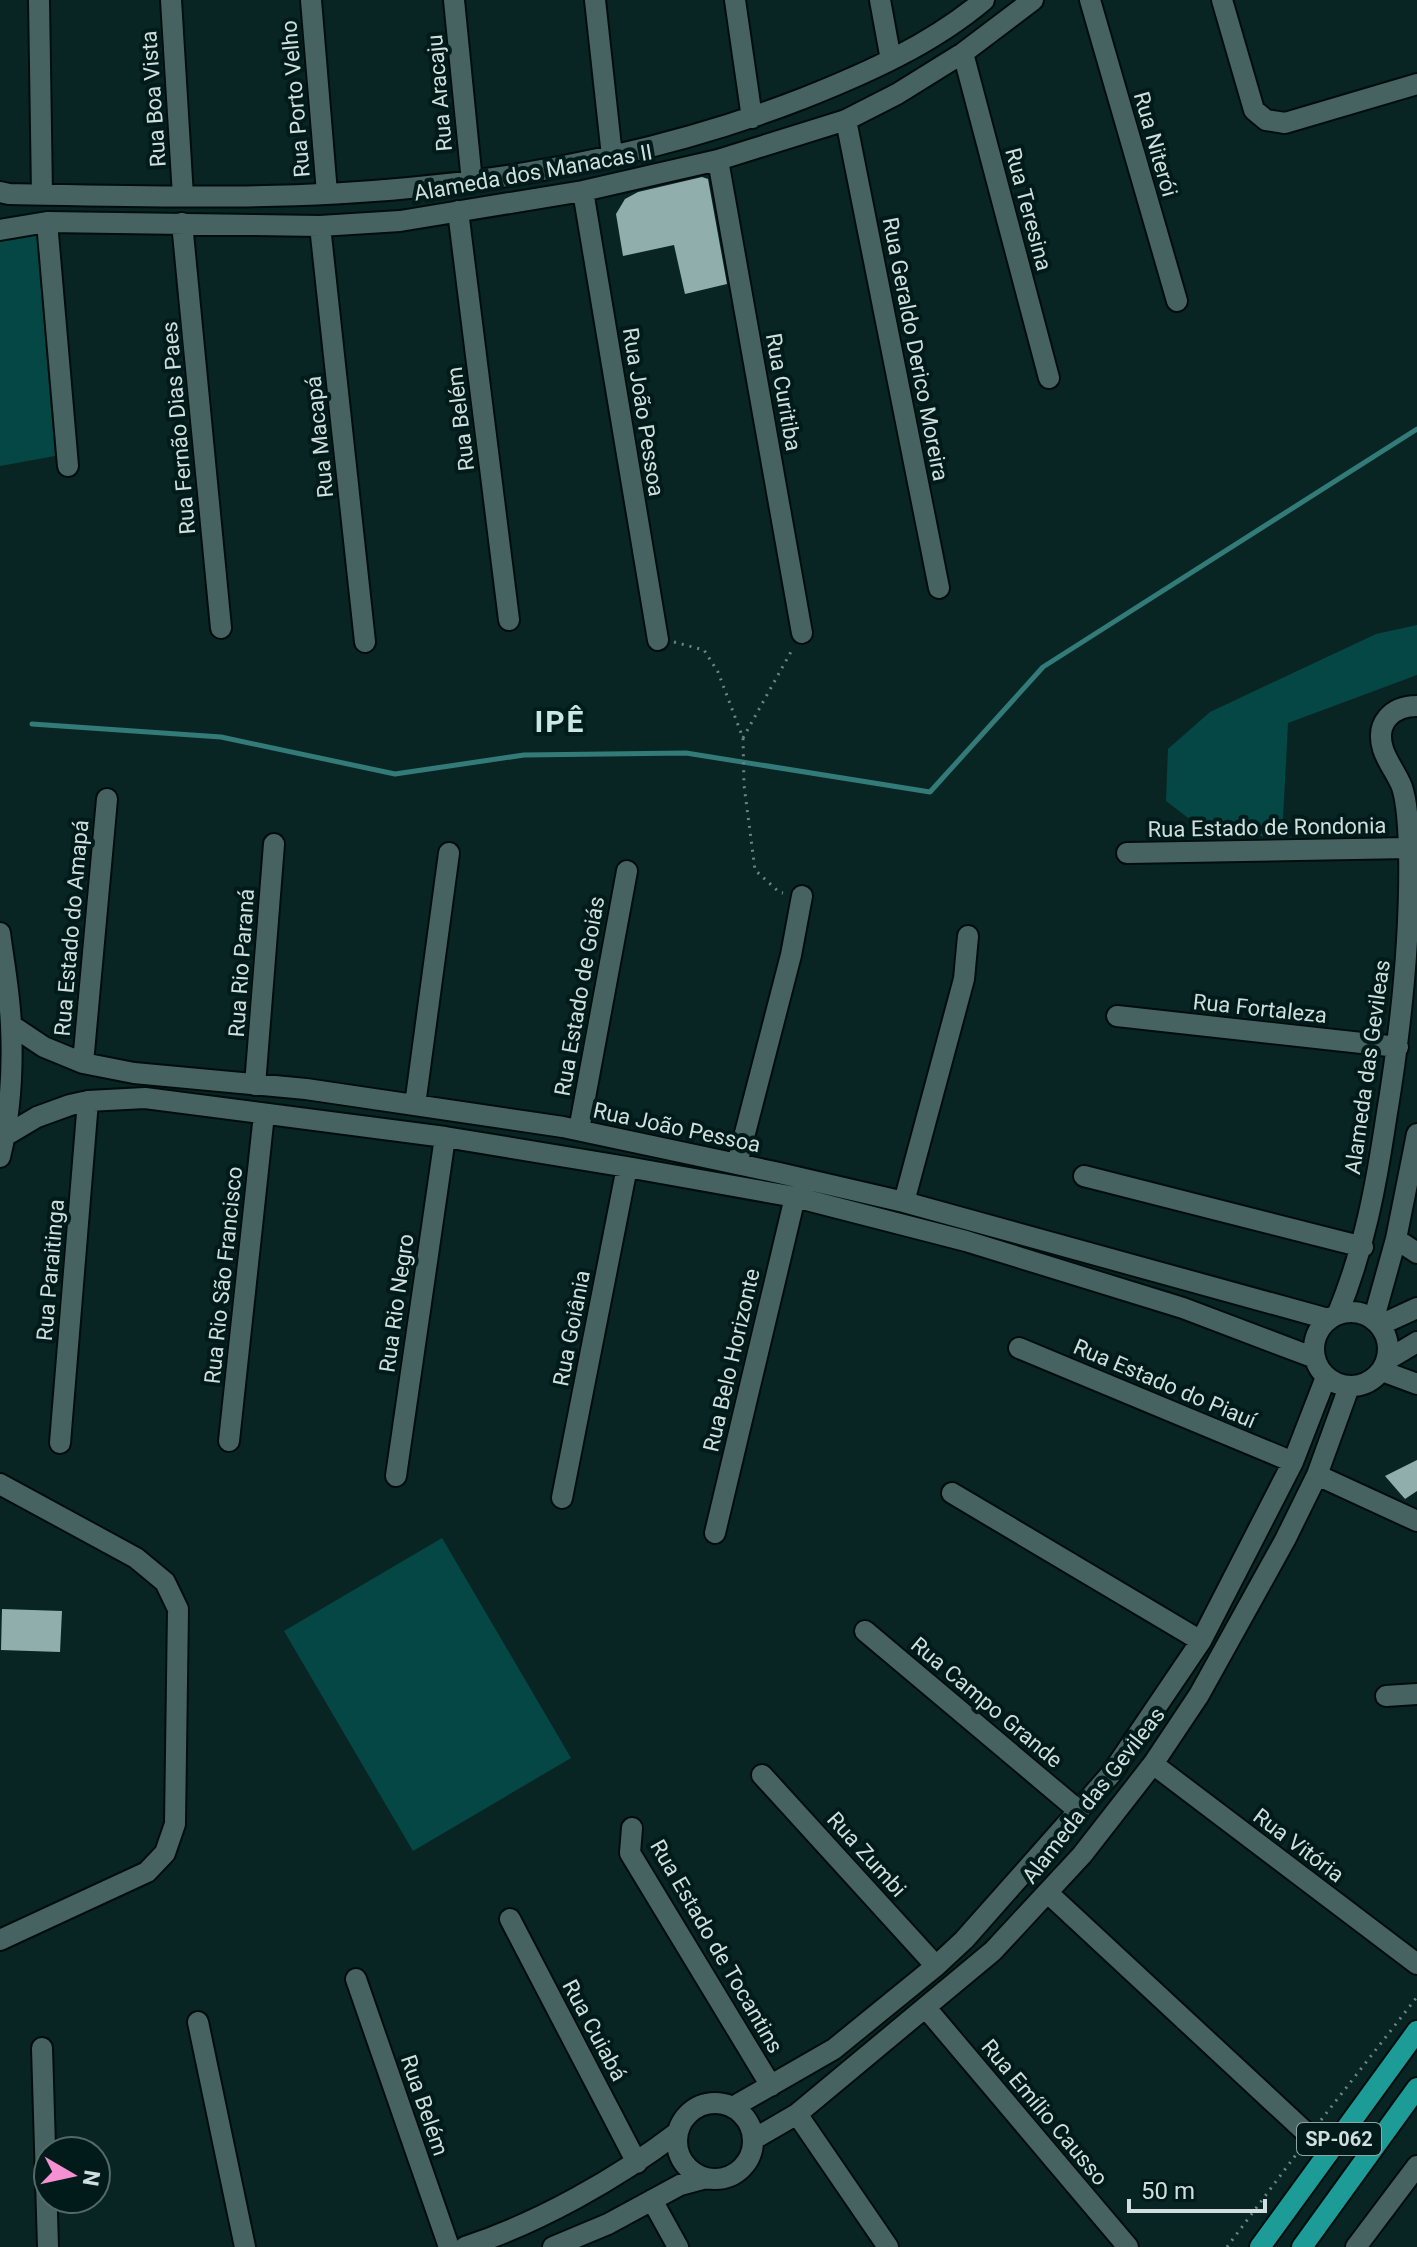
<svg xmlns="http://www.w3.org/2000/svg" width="1417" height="2247" viewBox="0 0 1417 2247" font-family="Roboto,sans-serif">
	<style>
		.green { fill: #054745 }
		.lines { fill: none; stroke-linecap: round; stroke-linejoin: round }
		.stream { stroke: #337b78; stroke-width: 5 }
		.building { fill: #90aeac }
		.minor-casing { stroke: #000d0d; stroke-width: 24 }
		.major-casing { stroke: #000d0d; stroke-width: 24 }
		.path { stroke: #6f8483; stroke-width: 3; stroke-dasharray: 2 6; stroke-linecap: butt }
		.minor { stroke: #476361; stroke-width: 20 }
		.major { stroke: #1c9b97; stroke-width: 20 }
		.labels { text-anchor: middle; stroke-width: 8; stroke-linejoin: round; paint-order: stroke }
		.shield { fill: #011b1a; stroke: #92a4a3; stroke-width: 2 }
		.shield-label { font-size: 20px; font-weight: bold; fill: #d0dfde }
		.street-label { font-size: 22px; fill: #d0dfde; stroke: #011b1a }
		.district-label { font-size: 30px; font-weight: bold; letter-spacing: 2px; fill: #c8e7e5; stroke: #011b1a }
	</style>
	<rect width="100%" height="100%" fill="#092523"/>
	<path class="green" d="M36,229L55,456L0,466V236Z
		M1417,625V675L1288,723L1282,838L1204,830L1166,801L1168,749L1210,712L1376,634Z
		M442,1538L571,1758L413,1851L284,1631Z"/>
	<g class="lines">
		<path class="stream" d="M32,724L221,737L395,774L524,755L686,753L930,792L1043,667L1417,429"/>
	</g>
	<path class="building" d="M702,177L708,179L727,284L685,294L674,245L623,256L616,214L625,199L638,192Z
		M1417,1460V1491L1405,1499L1385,1476Z
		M2,1609L62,1611L60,1652L1,1650Z"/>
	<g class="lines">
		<g class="minor-casing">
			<path id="minor" d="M39,0L42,194
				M171,0L183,196
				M311,0L327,193
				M454,0L472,182
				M595,0L612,156
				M735,0L752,118
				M880,0L891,60
				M1090,0L1177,301
				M1222,0L1254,110L1266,120L1285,123L1417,84
				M963,53L1049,378
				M846,120L939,588
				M718,160L802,633
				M583,191L658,640
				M0,192L9,194C142,196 277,201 409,188C541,176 681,146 804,98C867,73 932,44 984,0
				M458,211L509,620
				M47,222L68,466
				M182,223L221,628
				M320,226L365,642
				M0,230L47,222L320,226L400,221L583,191L718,160L846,120L897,94L963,53L1033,0
				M1127,853L1409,848
				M0,933C4,964 10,995 11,1026C13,1069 10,1116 0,1157
				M1117,1016L1398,1047
				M11,1025L44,1047L83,1063L134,1073L306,1089L563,1127L779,1173L904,1202L1328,1319
				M83,1063L107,799
				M255,1085L274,844
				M415,1105L449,853
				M579,1130L627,871
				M5,1136L37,1117L70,1105L88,1101L145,1098L445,1137L627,1167L795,1197L966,1241L1183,1308L1315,1358
				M737,1164L791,955L802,896
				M1084,1176L1363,1247
				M904,1202L964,979L968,936
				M1396,1239L1417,1253
				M1314 1349a37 37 0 1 1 74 0a37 37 0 1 1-74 0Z
				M1338,1313C1364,1250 1376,1186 1386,1119C1401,1029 1411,938 1409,847C1408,827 1408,806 1402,787C1397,774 1387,762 1383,749C1375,723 1392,706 1417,706
				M1374,1318L1396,1239L1417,1134
				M1380,1325L1417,1308
				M1019,1348L1293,1462
				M1387,1360L1417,1342
				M1382,1371L1417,1384
				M229,1441L264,1114
				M60,1443L88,1101
				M1317,1475L1417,1521
				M396,1476L445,1137
				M0,1484L136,1558L165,1582L178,1609L175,1824L165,1853L147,1872L0,1940
				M952,1493L1201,1641
				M562,1498L627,1167
				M715,1533L795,1197
				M865,1631L1079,1811
				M1386,1696L1417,1694
				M1153,1764L1417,1964
				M762,1775L936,1966
				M632,1828L630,1853L771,2086
				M1048,1893L1328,2153
				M510,1919L637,2163
				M356,1979L449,2247
				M926,2008L1128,2247
				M198,2022L245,2247
				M42,2048L48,2247
				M677 2141a38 38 0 1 1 76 0a38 38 0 1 1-76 0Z
				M733,2107L834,2049L936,1966L964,1940L1111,1774L1201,1641L1293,1462L1326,1377
				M797,2114L888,2247
				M754,2139L797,2114L993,1951L1082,1855L1153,1764L1199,1695L1285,1540L1317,1475L1349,1387
				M652,2200L678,2247
				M465,2247C538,2223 617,2179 678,2132
				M553,2247L608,2224L680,2185L706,2178
				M1356,2247L1417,2166"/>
		</g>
		<g class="major-casing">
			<path id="major" d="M1260,2247L1417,2031
				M1302,2247L1417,2088"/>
		</g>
		<path class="path" d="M674,642L704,650L718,672L743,738L744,785L755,870L779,892L783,893
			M743,738L792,650
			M1321,2120L1417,1997
			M1227,2247L1298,2152"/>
		<use href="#minor" class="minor"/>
		<use href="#major" class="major"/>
	</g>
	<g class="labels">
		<rect class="shield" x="1297" y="2123" width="84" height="32" rx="6"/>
		<g class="shield-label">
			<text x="1339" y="2146">SP-062</text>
		</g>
		<g class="street-label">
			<text transform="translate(439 93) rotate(-95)" y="8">Rua Aracaju</text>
			<text transform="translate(153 99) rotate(-94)" y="8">Rua Boa Vista</text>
			<text transform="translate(295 99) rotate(-95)" y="8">Rua Porto Velho</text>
			<text transform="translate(1156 144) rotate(74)" y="8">Rua Niterói</text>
			<text transform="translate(533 172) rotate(-10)" y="8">Alameda dos Manacas II</text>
			<text transform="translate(1029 209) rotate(75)" y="8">Rua Teresina</text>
			<text transform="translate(916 349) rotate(79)" y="8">Rua Geraldo Derico Moreira</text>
			<text transform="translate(784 392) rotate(80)" y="8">Rua Curitiba</text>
			<text transform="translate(644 412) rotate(81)" y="8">Rua João Pessoa</text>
			<text transform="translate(460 419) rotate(-97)" y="8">Rua Belém</text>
			<text transform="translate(178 428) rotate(-95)" y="8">Rua Fernão Dias Paes</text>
			<text transform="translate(319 437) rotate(-96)" y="8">Rua Macapá</text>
			<text transform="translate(1267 827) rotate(-1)" y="8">Rua Estado de Rondonia</text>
			<text transform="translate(71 928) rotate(-85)" y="8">Rua Estado do Amapá</text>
			<text transform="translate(241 963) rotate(-86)" y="8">Rua Rio Paraná</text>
			<text transform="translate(579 996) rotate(-80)" y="8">Rua Estado de Goiás</text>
			<text transform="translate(1260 1008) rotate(6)" y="8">Rua Fortaleza</text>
			<text transform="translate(1367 1067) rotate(-82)" y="8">Alameda das Gevileas</text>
			<text transform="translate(677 1127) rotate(12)" y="8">Rua João Pessoa</text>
			<text transform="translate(50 1270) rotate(-85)" y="8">Rua Paraitinga</text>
			<text transform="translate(223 1275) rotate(-84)" y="8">Rua Rio São Francisco</text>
			<text transform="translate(396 1303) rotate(-82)" y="8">Rua Rio Negro</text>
			<text transform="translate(571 1328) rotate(-79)" y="8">Rua Goiânia</text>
			<text transform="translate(731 1360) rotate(-77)" y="8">Rua Belo Horizonte</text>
			<text transform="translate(1165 1383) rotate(23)" y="8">Rua Estado do Piauí</text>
			<text transform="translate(987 1702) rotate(40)" y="8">Rua Campo Grande</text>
			<text transform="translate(1093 1795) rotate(-52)" y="8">Alameda das Gevileas</text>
			<text transform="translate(1299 1845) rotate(37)" y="8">Rua Vitória</text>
			<text transform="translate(867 1854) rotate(48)" y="8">Rua Zumbi</text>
			<text transform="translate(717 1946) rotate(60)" y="8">Rua Estado de Tocantins</text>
			<text transform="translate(595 2030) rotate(62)" y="8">Rua Cuiabá</text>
			<text transform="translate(425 2105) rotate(71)" y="8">Rua Belém</text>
			<text transform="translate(1045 2112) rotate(50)" y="8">Rua Emílio Causso</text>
		</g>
		<g class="district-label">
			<text x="560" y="732">IPÊ</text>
		</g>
	</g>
	<g transform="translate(72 2175) rotate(99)"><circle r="38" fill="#011b1a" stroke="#546968" stroke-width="2"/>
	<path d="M0-6L14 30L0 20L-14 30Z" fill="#f591d2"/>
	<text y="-12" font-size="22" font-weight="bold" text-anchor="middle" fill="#d0dfde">N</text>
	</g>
	<path d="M1129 2199v12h136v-12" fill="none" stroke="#d0dfde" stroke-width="4"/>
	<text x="1141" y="2199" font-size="24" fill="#d0dfde" stroke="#011b1a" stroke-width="6" paint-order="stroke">50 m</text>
</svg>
